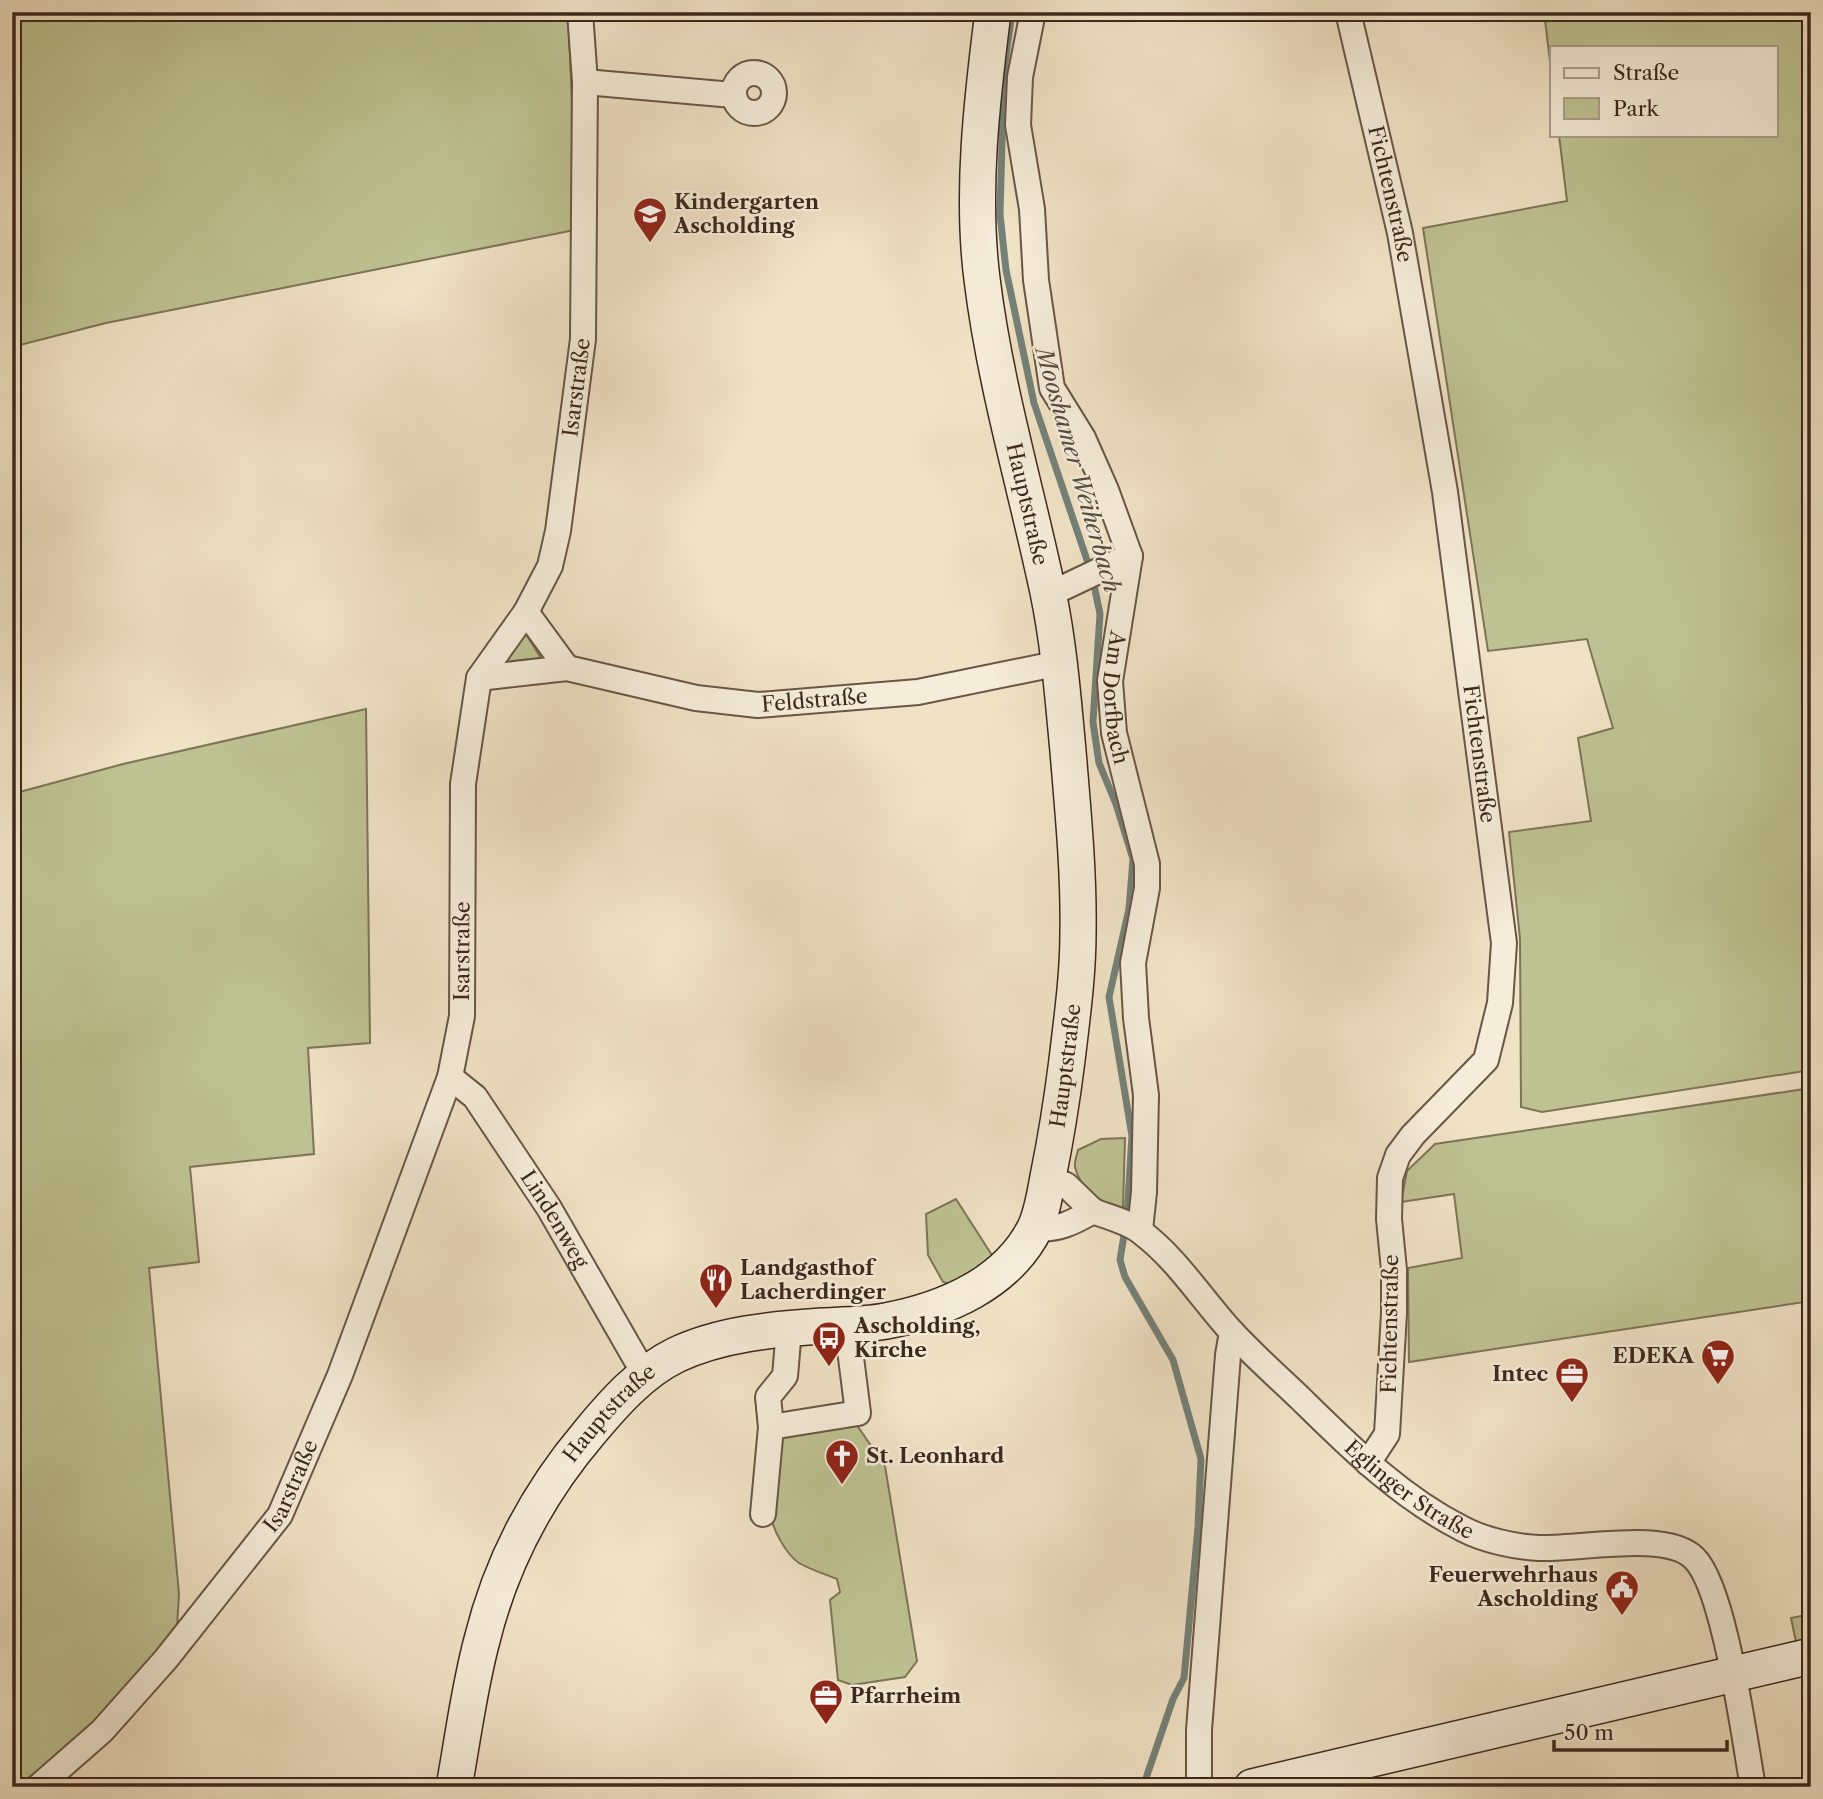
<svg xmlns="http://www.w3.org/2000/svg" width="1823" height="1799" viewBox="0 0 1823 1799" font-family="'Libre Caslon Text',serif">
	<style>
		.green { fill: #bec292; stroke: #7d7557; stroke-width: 2 }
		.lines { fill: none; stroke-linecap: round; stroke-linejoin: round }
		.stream { stroke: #748178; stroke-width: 7 }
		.minor-casing { stroke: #695646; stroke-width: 28 }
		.secondary-casing { stroke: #3c281c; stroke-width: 38 }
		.minor { stroke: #f5ecd9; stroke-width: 24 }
		.secondary { stroke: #f5ecd9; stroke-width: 35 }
		.labels { text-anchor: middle; stroke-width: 5; stroke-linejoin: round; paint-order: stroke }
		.street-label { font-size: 21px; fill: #3c281c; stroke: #f5ecd9 }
		.poi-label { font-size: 21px; font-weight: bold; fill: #3c281c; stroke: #f5ecd9; text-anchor: start }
		.water-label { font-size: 23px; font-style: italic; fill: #544d42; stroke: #f5ecd9 }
	</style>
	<rect width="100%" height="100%" fill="#f0e2c5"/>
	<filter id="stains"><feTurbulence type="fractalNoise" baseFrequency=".00286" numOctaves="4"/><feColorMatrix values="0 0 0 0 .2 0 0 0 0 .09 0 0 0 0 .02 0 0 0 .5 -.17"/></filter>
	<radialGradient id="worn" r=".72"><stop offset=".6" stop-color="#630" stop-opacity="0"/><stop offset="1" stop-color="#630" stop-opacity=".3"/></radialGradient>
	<path class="green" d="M12,12H568L574,147L575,230L106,323L12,347Z
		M1544,12H1811V1070L1542,1112L1521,1107L1520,939L1509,832L1591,821L1578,738L1613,728L1587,639L1488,651L1423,228L1567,201L1559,135H1776V47H1552V78Z
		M524,631L544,663L502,667Z
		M366,709L370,1043L308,1048L314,1154L190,1167L199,1262L149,1268L179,1594L177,1627L158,1656L96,1720L25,1787H12V794L123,764Z
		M1811,1088V1301L1409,1362L1408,1268L1462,1258L1454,1194L1401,1202L1407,1171L1435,1144Z
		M1125,1138L1123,1208C1103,1207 1079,1187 1075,1167C1074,1162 1077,1155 1078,1150L1101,1139Z
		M956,1199L995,1260L958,1286L943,1282L928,1255L926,1214Z
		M854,1421L885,1466L917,1661L905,1677L852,1685L838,1680L830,1600L840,1592L837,1579C825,1574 811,1570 799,1563C786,1554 773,1530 770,1514L776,1435Z
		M1811,1614V1639L1796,1642L1791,1618Z"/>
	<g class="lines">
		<path class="stream" d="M1012,12L1004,70L1000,214L1006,270L1034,403L1090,569
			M1093,580L1100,614L1093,722L1099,763L1116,804L1133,859L1129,909L1109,997L1132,1136L1127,1217
			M1125,1229L1120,1260L1125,1277L1173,1360L1201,1459L1198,1527L1184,1678L1173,1699L1143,1787"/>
		<g class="minor-casing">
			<g id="minor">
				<path id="s1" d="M1033,12L1020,77L1018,125L1032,209L1036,280L1052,388L1083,438L1106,490L1130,556L1110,681L1114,733L1147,864V888L1133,963L1136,1018L1146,1095L1144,1192L1140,1230"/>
				<path id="s2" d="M1348,12L1400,233L1445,492L1504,943L1500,1003L1486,1060L1413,1135L1398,1155L1390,1178L1389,1219L1394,1270V1313L1387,1434L1368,1463"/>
				<circle cx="754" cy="93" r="20"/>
				<path d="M585,82L733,95"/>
				<path d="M1048,595L1130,556"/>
				<path d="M526,612L567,668"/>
				<path id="s3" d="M479,678L567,668L696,698L758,705L918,692L1060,663"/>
				<path id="s4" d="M450,1077L475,1097L549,1208L645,1375"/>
				<path d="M1048,1178L1066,1185L1093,1211"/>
				<path id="s5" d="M1035,1228C1057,1231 1074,1222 1093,1211C1108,1217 1129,1222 1141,1232C1176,1258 1201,1298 1230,1330C1253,1355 1278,1377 1302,1400C1352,1449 1400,1497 1463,1529C1484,1540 1515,1547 1539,1548C1579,1550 1666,1530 1694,1558C1725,1588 1744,1738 1753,1787"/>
				<path d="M771,1427L858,1413L847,1326"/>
				<path d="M763,1514L771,1427L768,1397L785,1376L789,1329"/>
				<path id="s6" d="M38,1787L102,1731L166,1659L280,1515L340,1375L450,1077L462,1016L463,784L479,678L526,612L550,566L558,531L583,339L585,82L580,12"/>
				<path d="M1199,1787V1730L1228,1355L1232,1332"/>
			</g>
		</g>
		<g class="secondary-casing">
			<g id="secondary">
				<path id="s7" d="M454,1787C463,1738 469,1688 482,1640C501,1563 538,1493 589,1433C613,1404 641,1372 676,1355C720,1334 774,1329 822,1326C844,1325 865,1325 886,1321C944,1310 1007,1284 1035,1228C1042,1213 1045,1194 1048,1177C1056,1138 1062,1100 1067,1060C1072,1018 1078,975 1078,933C1079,872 1073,812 1068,751C1063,698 1059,645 1048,592C1026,488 995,385 982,279C971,192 982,99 993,12"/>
				<path d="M1252,1787L1811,1656"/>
			</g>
		</g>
		<use href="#minor" class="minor"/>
		<use href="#secondary" class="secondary"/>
	</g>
	<defs>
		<g id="school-pin" transform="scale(1.75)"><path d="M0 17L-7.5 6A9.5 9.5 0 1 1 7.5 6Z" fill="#8f2418" stroke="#f5ecd9"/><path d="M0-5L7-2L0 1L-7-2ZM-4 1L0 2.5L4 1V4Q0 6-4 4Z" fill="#fff"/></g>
		<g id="restaurant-pin" transform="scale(1.75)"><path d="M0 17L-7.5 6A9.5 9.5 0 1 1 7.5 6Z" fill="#8f2418" stroke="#f5ecd9"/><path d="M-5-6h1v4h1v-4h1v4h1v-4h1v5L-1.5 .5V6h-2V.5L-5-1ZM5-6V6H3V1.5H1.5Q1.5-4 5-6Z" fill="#fff"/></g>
		<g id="bus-pin" transform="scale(1.75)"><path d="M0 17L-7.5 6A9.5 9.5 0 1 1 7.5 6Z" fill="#8f2418" stroke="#f5ecd9"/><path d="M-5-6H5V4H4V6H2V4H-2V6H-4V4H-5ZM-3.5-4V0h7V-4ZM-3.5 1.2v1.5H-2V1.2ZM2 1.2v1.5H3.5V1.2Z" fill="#fff"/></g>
		<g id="supermarket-pin" transform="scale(1.75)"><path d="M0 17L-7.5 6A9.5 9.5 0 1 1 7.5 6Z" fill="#8f2418" stroke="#f5ecd9"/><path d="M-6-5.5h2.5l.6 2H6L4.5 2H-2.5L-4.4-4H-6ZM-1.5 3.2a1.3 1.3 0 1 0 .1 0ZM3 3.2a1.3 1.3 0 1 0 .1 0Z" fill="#fff"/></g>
		<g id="office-pin" transform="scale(1.75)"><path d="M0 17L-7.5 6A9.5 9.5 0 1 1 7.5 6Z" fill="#8f2418" stroke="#f5ecd9"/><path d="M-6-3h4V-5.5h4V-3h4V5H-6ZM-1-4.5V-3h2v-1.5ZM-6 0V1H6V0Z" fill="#fff"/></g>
		<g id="church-pin" transform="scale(1.75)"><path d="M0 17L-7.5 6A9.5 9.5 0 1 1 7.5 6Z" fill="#8f2418" stroke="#f5ecd9"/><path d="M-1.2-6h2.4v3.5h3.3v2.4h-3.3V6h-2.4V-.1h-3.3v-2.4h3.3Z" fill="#fff"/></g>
		<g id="civic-pin" transform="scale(1.75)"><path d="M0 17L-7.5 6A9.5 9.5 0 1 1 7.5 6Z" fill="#8f2418" stroke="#f5ecd9"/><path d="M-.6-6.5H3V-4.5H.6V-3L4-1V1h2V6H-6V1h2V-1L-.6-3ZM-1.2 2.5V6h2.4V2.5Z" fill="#fff"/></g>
	</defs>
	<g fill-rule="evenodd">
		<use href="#school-pin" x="650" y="214"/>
		<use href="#restaurant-pin" x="716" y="1280"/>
		<use href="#bus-pin" x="829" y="1338"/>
		<use href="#supermarket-pin" x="1718" y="1356"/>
		<use href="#office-pin" x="1572" y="1374"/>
		<use href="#church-pin" x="842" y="1456"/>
		<use href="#civic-pin" x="1622" y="1587"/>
		<use href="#office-pin" x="826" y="1696"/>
	</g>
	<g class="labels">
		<g class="street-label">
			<text dy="7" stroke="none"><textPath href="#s2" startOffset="187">Fichtenstraße</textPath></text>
			<text dy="7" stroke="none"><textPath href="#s6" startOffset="1550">Isarstraße</textPath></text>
			<text transform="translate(1027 504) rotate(77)" y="7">Hauptstraße</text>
			<text dy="7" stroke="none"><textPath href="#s1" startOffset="709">Am Dorfbach</textPath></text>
			<text dy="7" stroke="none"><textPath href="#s3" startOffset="340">Feldstraße</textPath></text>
			<text dy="7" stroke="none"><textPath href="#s2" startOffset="754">Fichtenstraße</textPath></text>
			<text dy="7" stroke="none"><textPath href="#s6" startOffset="962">Isarstraße</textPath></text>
			<text dy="7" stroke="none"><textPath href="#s7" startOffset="1064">Hauptstraße</textPath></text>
			<text dy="7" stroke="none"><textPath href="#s4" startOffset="178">Lindenweg</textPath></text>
			<text transform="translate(1390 1324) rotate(-89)" y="7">Fichtenstraße</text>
			<text dy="7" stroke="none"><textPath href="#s7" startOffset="413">Hauptstraße</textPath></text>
			<text dy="7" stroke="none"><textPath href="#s6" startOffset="396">Isarstraße</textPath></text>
			<text dy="7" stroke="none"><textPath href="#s5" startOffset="488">Eglinger Straße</textPath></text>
		</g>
		<g class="poi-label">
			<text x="674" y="209">Kindergarten<tspan x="674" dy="24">Ascholding</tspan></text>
			<text x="740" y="1275">Landgasthof<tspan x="740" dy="24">Lacherdinger</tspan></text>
			<text x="854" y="1333">Ascholding,<tspan x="854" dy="24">Kirche</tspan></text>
			<text x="1694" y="1363" text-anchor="end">EDEKA</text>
			<text x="1548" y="1381" text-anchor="end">Intec</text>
			<text x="866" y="1463">St. Leonhard</text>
			<text x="1598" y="1582" text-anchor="end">Feuerwehrhaus<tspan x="1598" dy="24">Ascholding</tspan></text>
			<text x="850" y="1703">Pfarrheim</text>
		</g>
		<g class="water-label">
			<text transform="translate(1078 470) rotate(74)" y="8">Mooshamer Weiherbach</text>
		</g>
	</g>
	<rect width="1823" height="1799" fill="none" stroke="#f0e2c5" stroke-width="42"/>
	<rect x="14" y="14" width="1795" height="1771" fill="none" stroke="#3c281c" stroke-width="3.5"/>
	<rect x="21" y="21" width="1781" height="1757" fill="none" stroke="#3c281c" stroke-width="2"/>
	<rect x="1550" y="46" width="228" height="91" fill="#f5ecd9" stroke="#ab9e8d" stroke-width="2"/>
	<rect x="1564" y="68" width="35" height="10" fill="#f5ecd9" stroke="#ab9e8d" stroke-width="2"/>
	<text x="1613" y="80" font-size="21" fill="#3c281c">Straße</text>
	<rect x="1564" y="98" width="35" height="21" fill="#bec292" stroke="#ab9e8d" stroke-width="2"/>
	<text x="1613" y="116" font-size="21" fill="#3c281c">Park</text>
	<path d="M1554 1740v10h173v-10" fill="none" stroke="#3c281c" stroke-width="3.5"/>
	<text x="1564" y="1740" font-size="21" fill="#3c281c" stroke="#f5ecd9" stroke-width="5" paint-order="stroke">50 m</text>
	<rect width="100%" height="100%" filter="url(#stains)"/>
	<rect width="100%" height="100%" fill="url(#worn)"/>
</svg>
